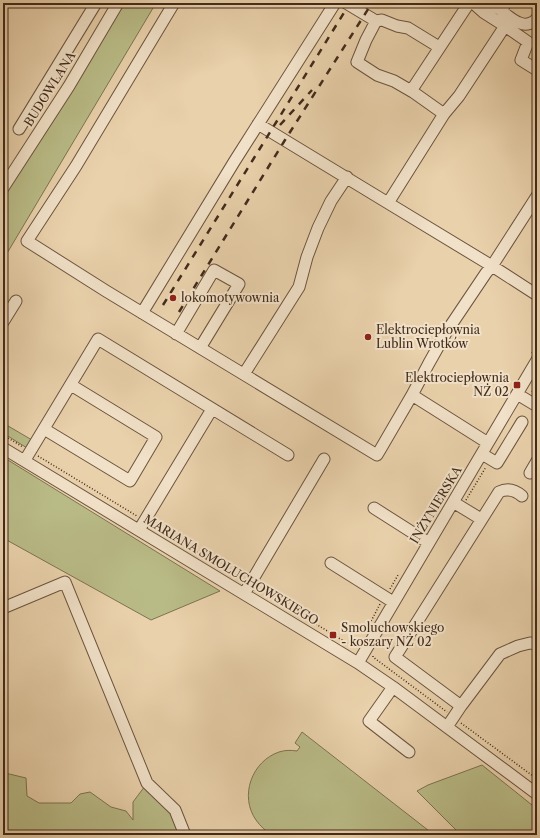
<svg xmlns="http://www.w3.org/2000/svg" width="540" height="838" viewBox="0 0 540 838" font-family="'Libre Caslon Text',serif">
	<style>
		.green { fill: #b9bb87; stroke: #7e7351 }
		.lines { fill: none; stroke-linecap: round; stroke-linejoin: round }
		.minor-casing { stroke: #6c543f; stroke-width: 13 }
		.path { stroke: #432b1b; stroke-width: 1.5; stroke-dasharray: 1 2; stroke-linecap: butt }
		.minor { stroke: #f1e1c8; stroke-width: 11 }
		.rail { stroke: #432b1b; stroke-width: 2.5; stroke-dasharray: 7 7; stroke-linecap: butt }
		.poi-dot { fill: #8f2418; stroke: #f1e1c8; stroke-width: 1.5 }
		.labels { text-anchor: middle; stroke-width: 4; stroke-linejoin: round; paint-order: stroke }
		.street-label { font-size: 12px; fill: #432b1b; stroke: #f1e1c8 }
		.poi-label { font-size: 12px; fill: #432b1b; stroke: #f1e1c8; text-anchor: start }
	</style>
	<rect width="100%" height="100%" fill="#e9d1ab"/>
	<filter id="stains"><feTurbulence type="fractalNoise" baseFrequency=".005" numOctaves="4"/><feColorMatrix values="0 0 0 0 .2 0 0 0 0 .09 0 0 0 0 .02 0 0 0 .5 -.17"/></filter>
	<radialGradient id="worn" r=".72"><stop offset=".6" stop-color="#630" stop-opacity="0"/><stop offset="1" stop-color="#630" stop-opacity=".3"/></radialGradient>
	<path class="green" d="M124,3H156L3,260V195Z
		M3,423L32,440L27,448L3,433Z
		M3,457L220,591L151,620L3,538Z
		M302,732L433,834L432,835H271C266,831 260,826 256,820C239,796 252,761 279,752C285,750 291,750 297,751L300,747L295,743Z
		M482,765L537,809V835H461L417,791L428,785Z
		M5,773L26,778L27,796L39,803H71L80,794L90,792L111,807L126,811L133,820V802L145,786L172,813L178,835H3V775Z"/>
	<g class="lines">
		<g class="minor-casing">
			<path id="minor" d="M174,3L76,166L27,241L106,291L377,455L380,450L412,395L488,443
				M482,3L492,5L501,10L506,3
				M501,10C505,14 515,22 520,23C526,26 534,23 537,18
				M376,21L382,20L397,26L408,28L439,47
				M505,26L528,42L521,60L537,70
				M411,91L469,3
				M444,114L459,96L505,26L483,12L473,3
				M258,124L388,203L444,114L413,92L394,81L377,75L357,62L366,40L376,21L346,3
				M19,129L96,3
				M3,188L69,86L118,3
				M388,203L492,266L537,196
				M142,313L234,162L335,3
				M3,322L16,301
				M176,334L214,270L239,284L200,348
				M244,374L299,287L307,257L318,228L331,201L347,177
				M517,394L537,406
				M412,395L429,363L447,331L486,273L492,266L537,295
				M44,429L130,481L156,437L71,385
				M3,448L358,663L393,687L537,794
				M482,454L497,463L522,422
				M25,460L98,339L288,455
				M530,473L537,461
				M522,496C515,490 507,488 499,492L395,657L461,706L500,654L518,646L530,643L537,644
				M453,502L481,519
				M374,508L429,543
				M139,530L212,409
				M331,563L393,602
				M244,594L324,459
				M3,608L65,582L147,783L175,810L185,835
				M358,663L537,360
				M393,687L369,721L409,752
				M447,727L461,706"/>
		</g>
		<path class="path" d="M532,353L537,344
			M532,392L537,383
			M3,435L23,447
			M38,456L137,516
			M466,500L486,467
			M153,526L242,579
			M257,588L347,643L354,644L360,643
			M390,589L398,575
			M367,629L380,604
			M373,656V657L447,712
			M461,723L537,779"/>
		<use href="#minor" class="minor"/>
		<path class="rail" d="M280,125L312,90
			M163,305L350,3
			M179,312L285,140L372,3"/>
	</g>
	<g class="poi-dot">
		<circle cx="173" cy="298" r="4"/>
		<circle cx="368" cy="337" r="4"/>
		<rect x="513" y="381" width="8" height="8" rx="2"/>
		<rect x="329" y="631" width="8" height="8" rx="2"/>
	</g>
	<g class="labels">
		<g class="street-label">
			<text transform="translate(50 89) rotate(-58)" y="4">BUDOWLANA</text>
			<text transform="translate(436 505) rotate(-59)" y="4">INŻYNIERSKA</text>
			<text transform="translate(231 570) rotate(31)" y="4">MARIANA SMOLUCHOWSKIEGO</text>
		</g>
		<g class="poi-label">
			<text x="181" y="302">lokomotywownia</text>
			<text x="376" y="334">Elektrociepłownia<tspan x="376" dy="14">Lublin Wrotków</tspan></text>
			<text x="509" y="382" text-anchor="end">Elektrociepłownia<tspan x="509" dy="14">NŻ 02</tspan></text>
			<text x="341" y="632">Smoluchowskiego<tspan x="341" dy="14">- koszary NŻ 02</tspan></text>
		</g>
	</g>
	<rect width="540" height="838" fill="none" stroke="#e9d1ab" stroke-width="16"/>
	<rect x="4" y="4" width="532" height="830" fill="none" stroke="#432b1b" stroke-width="2"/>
	<rect x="8" y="8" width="524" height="822" fill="none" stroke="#432b1b"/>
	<rect width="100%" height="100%" filter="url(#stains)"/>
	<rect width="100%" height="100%" fill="url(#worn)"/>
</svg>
